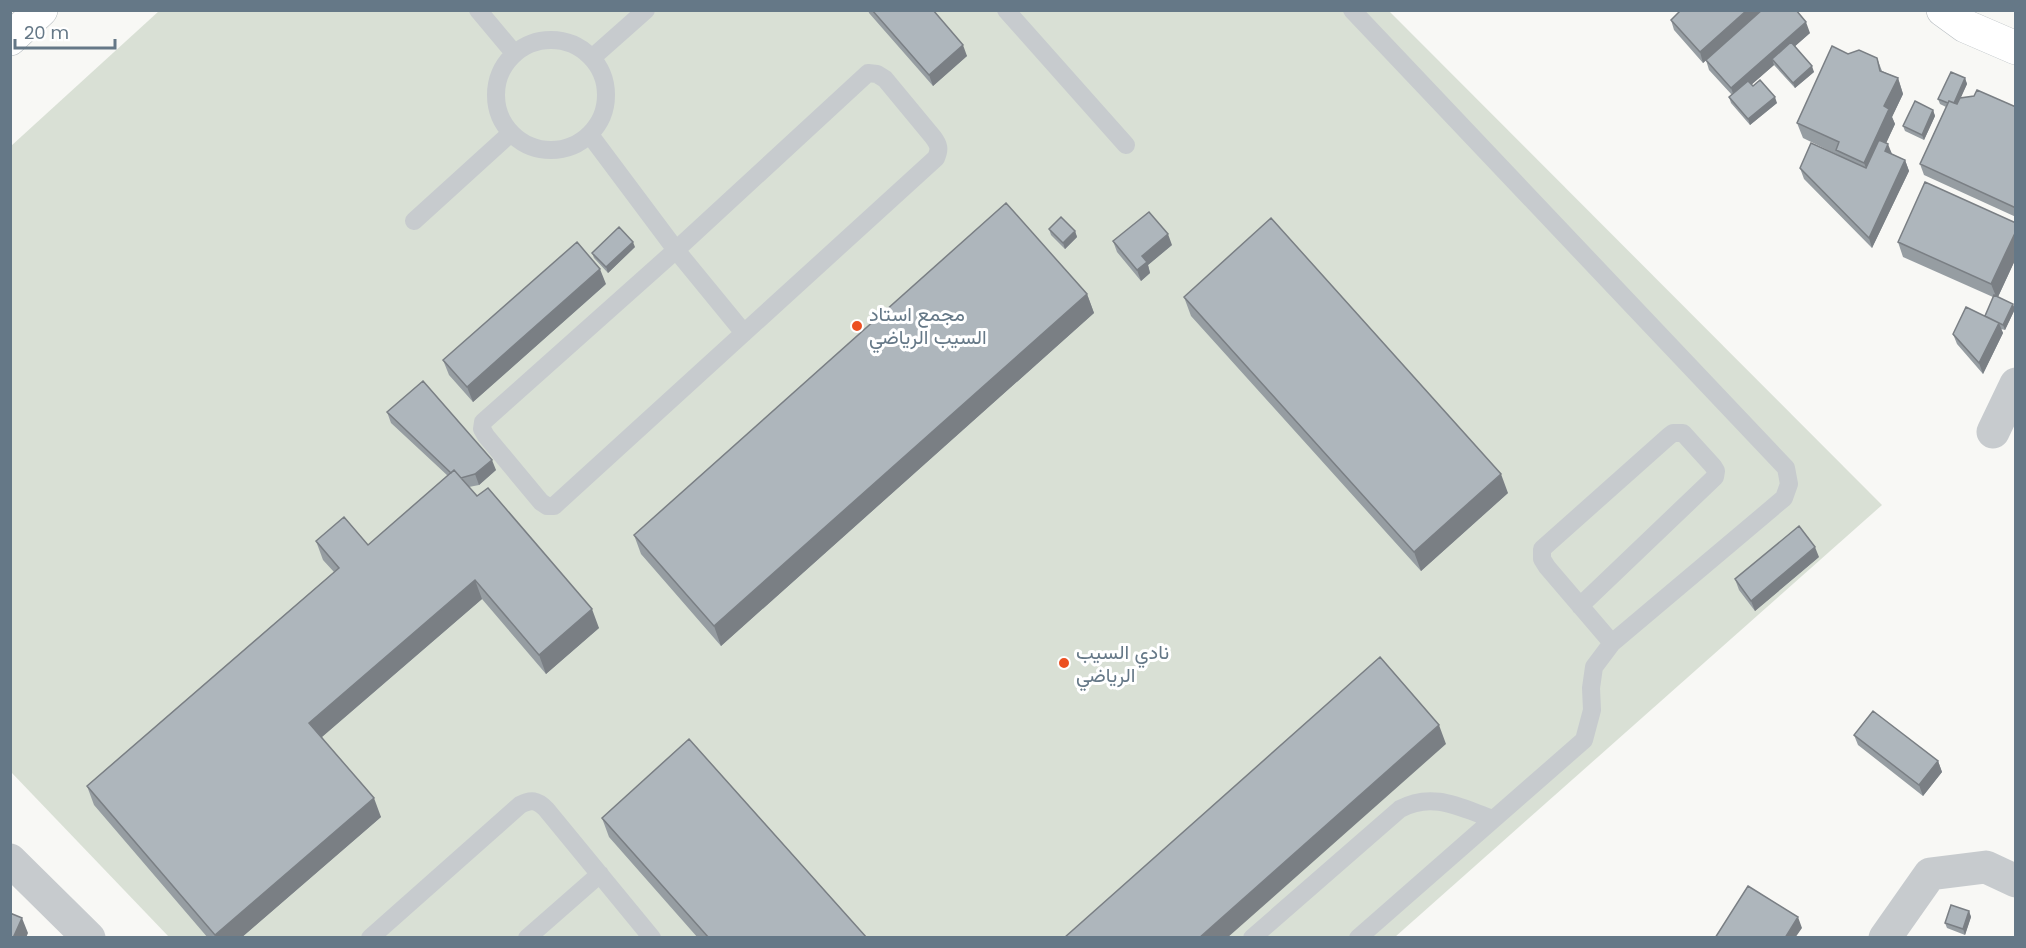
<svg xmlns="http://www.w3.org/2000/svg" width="2026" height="948" viewBox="0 0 2026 948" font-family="Poppins,Vazirmatn,sans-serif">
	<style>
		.green { fill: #d9e0d5 }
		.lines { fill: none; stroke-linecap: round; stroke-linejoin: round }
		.secondary-casing { stroke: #b7bdc1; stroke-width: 34 }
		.lane { stroke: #c7cbce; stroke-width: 18 }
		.street { stroke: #c7cbce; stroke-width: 33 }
		.secondary { stroke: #fff; stroke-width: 33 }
		.wall { fill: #969da2 }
		.shaded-wall { fill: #7a7f84 }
		.building { fill: #aeb6bc; stroke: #7a7f84; stroke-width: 1.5 }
		.poi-dot { fill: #ec5021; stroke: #fff; stroke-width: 2 }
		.labels { text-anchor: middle; stroke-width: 6; stroke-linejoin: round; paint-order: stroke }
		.poi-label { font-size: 20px; fill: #657887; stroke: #fff; text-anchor: start }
	</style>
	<rect width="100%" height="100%" fill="#f8f8f5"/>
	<path class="green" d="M159,11H1389L1882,505L1395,937H169L11,772V146Z"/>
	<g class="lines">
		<g class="secondary-casing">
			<path id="secondary" d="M1943,10L1965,26L2016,48
				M10,39L41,10"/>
		</g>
		<path class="lane" d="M478,10L514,53
			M1006,10L1126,145
			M1352,10L1786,468L1789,484L1784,498L1612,643L1594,667L1591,688L1592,710L1584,740L1358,938
			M496 95a55 55 0 1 1 110 0a55 55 0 1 1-110 0Z
			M593,57L646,10
			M868,73L877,74L885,79L933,137C939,145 940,149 936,158L554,506H547L541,502L486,436L482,429L483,422L676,250Z
			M590,135L676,250L744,333
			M414,221L511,133
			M1580,606L1715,477L1716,471L1713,466L1683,433H1673L1669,436L1542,549V559L1547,567L1612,643
			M370,938L520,805C531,799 537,800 546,809L652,938
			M527,938L600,874
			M1252,938L1400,809C1433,791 1461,808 1493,819"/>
		<path class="street" d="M1993,432L2016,384
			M10,860L89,938
			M1885,938L1930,874L1986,867L2016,881"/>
		<use href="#secondary" class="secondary"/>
	</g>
	<path class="wall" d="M868,10H933L967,56L933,86L869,13Z
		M1671,20L1810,33L1795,46L1814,72L1795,88L1774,65L1751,85L1777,103L1750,125L1731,103L1729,97L1732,95L1709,70L1706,60L1703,63L1674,30Z
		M1877,58L1882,71L1898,78L1903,94L1892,117L1895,124L1886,143L1892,154L1905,160L1909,171L1872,248L1804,179L1800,168L1838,155L1803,138L1797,123Z
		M1965,78L1967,84L1960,98L2016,107V217L1924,175L1920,164L1946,107L1940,104L1938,99Z
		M1933,110L1935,116L1924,140L1905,131L1903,126Z
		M2016,223V258L1998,297L2015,309L2005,330L2001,329L2003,333L1983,374L1957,344L1953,334L1985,316L1993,297L1903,257L1898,242Z
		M1049,229L1075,231L1077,237L1065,249L1051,235Z
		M1113,241L1172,245L1148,265L1150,273L1141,281L1117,252Z
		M635,247L608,273L594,258L592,253Z
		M606,284L473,402L449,375L443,360Z
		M1087,294L1094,313L721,646L641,554L634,535Z
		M1184,297L1508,493L1421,571L1191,316Z
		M387,412L496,470L479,485L469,487L599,628L546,674L482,599L322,737L381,817L241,938H208L94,805L87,786L334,572L323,560L316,541L368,545L448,476L391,423Z
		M1819,557L1755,611L1739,590L1735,579Z
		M1854,735L1938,761L1942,772L1923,796L1858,745Z
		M602,818L867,938H698L609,837Z
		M1969,911L1971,917L1965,935L1947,928L1945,923Z"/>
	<path class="shaded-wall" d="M1747,10H1763L1703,63L1700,52Z
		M1806,22L1810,33L1776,63L1772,59L1774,65L1735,99L1731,88Z
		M963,45L967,56L933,86L929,75Z
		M1812,66L1814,72L1795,88L1793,83Z
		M1898,78L1903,94L1892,117L1895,124L1870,178L1864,163L1884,106Z
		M1965,78L1967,84L1955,111L1953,105Z
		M1775,97L1777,103L1750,125L1748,119Z
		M1933,110L1935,116L1924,140L1922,135Z
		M1888,144L1892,154L1885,151Z
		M1905,160L1909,171L1872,248L1869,238Z
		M1075,231L1077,237L1065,249L1063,243Z
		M2016,231V258L1997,299L1991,284Z
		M1168,234L1172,245L1148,265L1150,273L1141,281L1137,270L1142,256Z
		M633,242L635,247L608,273L606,267Z
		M600,269L606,284L473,402L467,387Z
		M1087,294L1094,313L721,646L714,626Z
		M2013,304L2015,309L2005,330L2003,325Z
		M1999,323L2003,333L1983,374L1979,363Z
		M492,460L496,470L479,485L475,474Z
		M1501,474L1508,493L1421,571L1414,552Z
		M1815,547L1819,557L1755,611L1751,601Z
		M475,580L482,599L316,742L309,723Z
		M592,609L599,628L546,674L539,655Z
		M1439,725L1446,744L1227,938H1199Z
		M1938,761L1942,772L1923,796L1919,785Z
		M374,798L381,817L241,938H216L215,935Z
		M1969,911L1971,917L1965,935L1963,929Z
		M1798,917L1802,928L1795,938H1785Z
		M22,918L28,933L26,938H13Z"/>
	<path class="building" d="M872,10H933L963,45L929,75Z
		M1681,10H1747L1700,52L1671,20Z
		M1762,10H1796L1806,22L1731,88L1706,60Z
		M1791,42L1812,66L1793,83L1772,59Z
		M1832,46L1848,54L1859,50L1877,58L1880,71L1898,78L1884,106L1889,109L1864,163L1836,150L1839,142L1797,123Z
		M1951,72L1965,78L1954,103L1949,101L1948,103L1938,99Z
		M1760,80L1775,97L1748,119L1729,97L1748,81L1753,86Z
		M1977,90L2016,107V208L1920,164L1949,101L1957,104L1960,98L1974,96Z
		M1915,101L1933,110L1922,135L1903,126Z
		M1879,140L1888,144L1885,151L1905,160L1869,238L1800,168L1811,143L1866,168Z
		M1925,182L2016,223V231L1991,284L1898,242Z
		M1006,203L1087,294L714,626L634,535Z
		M1149,212L1168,234L1142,256L1147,262L1137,270L1113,241Z
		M1061,217L1075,231L1063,243L1049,229Z
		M1271,218L1501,474L1414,552L1184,297Z
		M619,227L633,242L606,267L592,253Z
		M577,242L600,269L467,387L443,360Z
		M1994,295L2013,304L2003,325L1985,316Z
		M1966,307L1999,323L1979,363L1953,334Z
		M423,381L492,460L475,474L461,478L454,470L451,473L387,412Z
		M454,470L477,496L488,488L592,609L539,655L475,580L309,723L374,798L215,935L87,786L339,568L316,541L344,517L368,545Z
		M1799,526L1815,547L1751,601L1735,579Z
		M1380,657L1439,725L1199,938H1064Z
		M1873,711L1938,761L1919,785L1854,735Z
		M689,739L867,938H709L602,818Z
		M1748,886L1798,917L1785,938H1715Z
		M1951,905L1969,911L1963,929L1945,923Z
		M10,913L22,918L13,938H10Z"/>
	<g class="poi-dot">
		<circle cx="857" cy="326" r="6"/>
		<circle cx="1064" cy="663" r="6"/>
	</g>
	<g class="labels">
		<g class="poi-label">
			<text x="869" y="321">مجمع استاد<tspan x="869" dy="23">السيب الرياضي</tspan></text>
			<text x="1076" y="659">نادي السيب<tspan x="1076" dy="23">الرياضي</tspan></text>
		</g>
	</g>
	<rect width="2026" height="948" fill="none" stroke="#657887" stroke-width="24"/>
	<path d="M15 39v9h100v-9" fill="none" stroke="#657887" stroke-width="3"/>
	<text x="24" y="39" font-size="18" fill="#657887" stroke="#ffffff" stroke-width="4.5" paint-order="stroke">20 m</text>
</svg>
